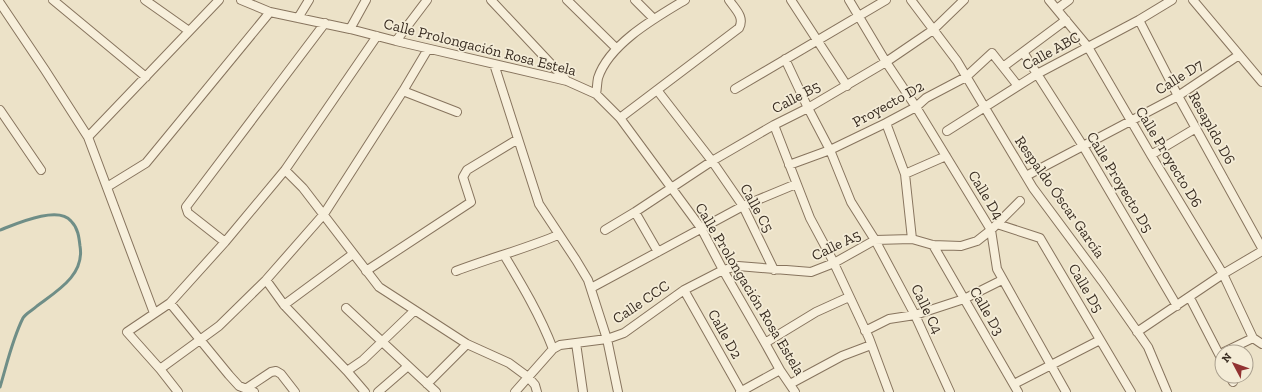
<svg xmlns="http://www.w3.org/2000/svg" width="1262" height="392" viewBox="0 0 1262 392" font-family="'Zilla Slab',serif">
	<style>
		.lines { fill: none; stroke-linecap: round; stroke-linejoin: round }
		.stream { stroke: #6f8e87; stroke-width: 3 }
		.minor-casing { stroke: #87745e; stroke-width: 10 }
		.minor { stroke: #f7efdb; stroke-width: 8 }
		.labels { text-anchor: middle; stroke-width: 3.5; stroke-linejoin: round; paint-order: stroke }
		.street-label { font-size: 15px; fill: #382c21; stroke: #f4ecd7 }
	</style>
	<rect width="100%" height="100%" fill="#ece2c8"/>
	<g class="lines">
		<path class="stream" d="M0,230C16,224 58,205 71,221C78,228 79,237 80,246C85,275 57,291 37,306C33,310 26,313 23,318C12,340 7,364 0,387"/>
		<g class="minor-casing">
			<path id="minor" d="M53,0L146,77
				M145,0L189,31
				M241,0L270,12L350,29L396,41L567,81L596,94L620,118L701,228L723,270L765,343L780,370L795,392
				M491,0L567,81
				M567,0L616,48
				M635,0L654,19
				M791,0L847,86
				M849,0L886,62L916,107L991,230L997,269L1066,392
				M911,0L957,61L1033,188L1102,281L1148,347L1167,392
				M1049,0L1088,47L1151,155L1223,274L1253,338
				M1193,0L1262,82
				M0,3L45,70L88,137L154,313
				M1057,9L1069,0
				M298,18L309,0
				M1139,20L1178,96L1262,248
				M350,29L366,0
				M396,41L427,0
				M1023,52L1083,146L1177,306
				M785,59L808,108L830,150L851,202L875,240L915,315L950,392
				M494,64L539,204L576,260L588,280L607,339L618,392
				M1003,67L1066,20
				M735,89L886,0
				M657,90L712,161L743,206L774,270
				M403,91L457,112
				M596,94C597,89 597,83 598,78C609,44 655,18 685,0
				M0,110L41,170
				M620,118L739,28C745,17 735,9 729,0
				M886,123L905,174L912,239
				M774,125L810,218L832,259L869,338L889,392
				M947,131L1037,74L1139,20L1172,0
				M88,137L219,0
				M1151,155L1196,128
				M789,165L830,150L886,123L916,107L926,98L966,77L992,53L1018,86
				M285,170L303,188L379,287L467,344L509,363L528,377L535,385L537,392
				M905,174L946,156
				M1026,176L1178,96L1239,55
				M107,187L146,163L270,12
				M635,212L658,252
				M997,224L1040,238L1131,392
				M605,230L635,212L712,161L774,125L808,108L886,62L933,30L964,0
				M225,242L188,213L186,207L325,23
				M933,245L1018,392
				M504,255C522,285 540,315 553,349
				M366,271L471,202L463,177L467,170L518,139
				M456,271C490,258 525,249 558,235
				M266,280L284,305L347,371L365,392
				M591,288L743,206L796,184
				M684,290L741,391
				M1190,298L1222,360
				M170,303L229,375L239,386L254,392
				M284,305L353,254
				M346,308L436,392
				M865,331L889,319L915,315L964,299L1002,280
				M1137,332L1223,274L1262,251
				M576,343L583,392
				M765,343L816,312L849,297
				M1224,352L1253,338L1262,344
				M160,369L219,326L266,280L324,214L403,91L428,49
				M347,371L363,360L414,311
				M1230,376L1233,382
				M427,384L467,344
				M790,384L842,356L871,345
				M1014,384L1100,340
				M247,388L271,372L276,371L281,374L295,392
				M178,392L160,369L127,332L170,303L225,242L285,170L377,36
				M378,392L408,366
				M515,392L553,349L560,345L607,339L624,333L684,290L723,270L738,266L811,272L834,263L875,240L912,239L933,245L961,246L977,241L991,230L1020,201
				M740,392L780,370"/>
		</g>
		<use href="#minor" class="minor"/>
	</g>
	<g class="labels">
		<g class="street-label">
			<text transform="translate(480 47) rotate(14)" y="5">Calle Prolongación Rosa Estela</text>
			<text transform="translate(1051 51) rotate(-29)" y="5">Calle ABC</text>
			<text transform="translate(1179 77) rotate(-32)" y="5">Calle D7</text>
			<text transform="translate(796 97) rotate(-28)" y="5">Calle B5</text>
			<text transform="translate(888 104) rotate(-29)" y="5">Proyecto D2</text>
			<text transform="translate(1212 128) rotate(61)" y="5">Resapldo D6</text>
			<text transform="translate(1169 157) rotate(59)" y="5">Calle Proyecto D6</text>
			<text transform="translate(1120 182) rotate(59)" y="5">Calle Proyecto D5</text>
			<text transform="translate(986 195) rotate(59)" y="5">Calle D4</text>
			<text transform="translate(1060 197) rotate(55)" y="5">Respaldo Óscar García</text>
			<text transform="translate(757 208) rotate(61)" y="5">Calle C5</text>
			<text transform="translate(836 245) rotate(-26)" y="5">Calle A5</text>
			<text transform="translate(1086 288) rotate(59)" y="5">Calle D5</text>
			<text transform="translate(750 289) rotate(59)" y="5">Calle Prolongación Rosa Estela</text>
			<text transform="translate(641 302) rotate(-34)" y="5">Calle CCC</text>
			<text transform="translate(927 309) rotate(64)" y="5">Calle C4</text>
			<text transform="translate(987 311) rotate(60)" y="5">Calle D3</text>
			<text transform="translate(725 334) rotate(61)" y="5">Calle D2</text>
		</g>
	</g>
	<g transform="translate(1234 364) rotate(311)"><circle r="19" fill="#f4ecd7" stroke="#a99f8e"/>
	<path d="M0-3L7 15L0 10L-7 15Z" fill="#923232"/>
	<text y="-6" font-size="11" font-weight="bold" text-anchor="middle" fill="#382c21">N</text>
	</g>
</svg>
